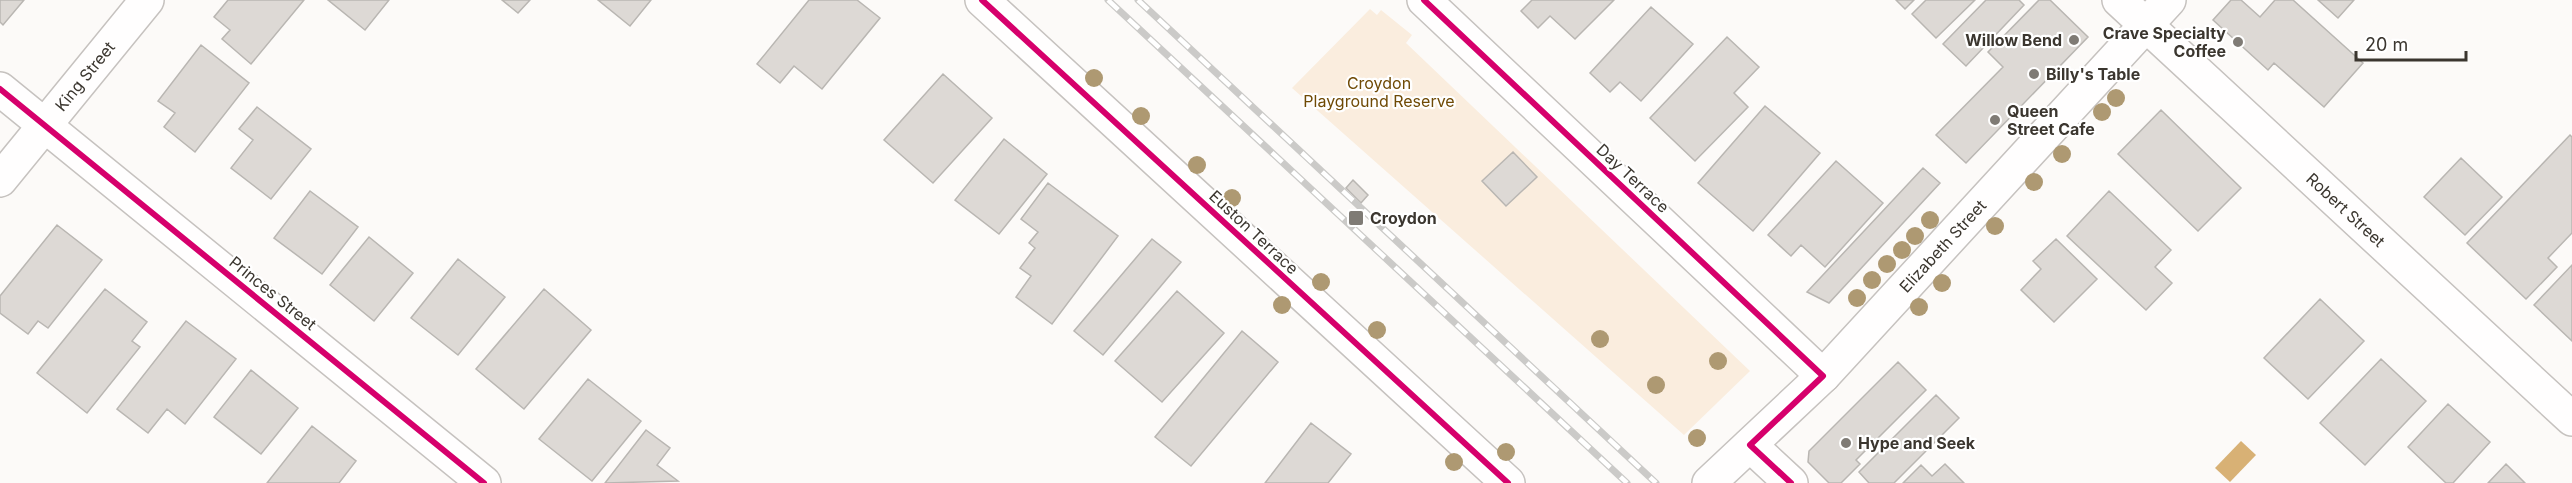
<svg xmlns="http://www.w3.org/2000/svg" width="2572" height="483" viewBox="0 0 2572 483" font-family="Inter,sans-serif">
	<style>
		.green { fill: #faedde }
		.water { fill: #d8b175 }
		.building { fill: #ddd9d5; stroke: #b9b6b2; stroke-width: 1.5 }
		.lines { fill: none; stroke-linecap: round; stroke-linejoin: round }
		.street-casing { stroke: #c6c2bf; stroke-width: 36 }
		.street { stroke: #fffefe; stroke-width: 33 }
		.rail-casing { stroke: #cbcac8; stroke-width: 7 }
		.rail { stroke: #fff; stroke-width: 4.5; stroke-dasharray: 14; stroke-linecap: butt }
		.cycleway-casing { stroke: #fff; stroke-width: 10 }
		.cycleway { stroke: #d6006c; stroke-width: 6 }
		.tree { fill: #ae9972 }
		.poi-dot { fill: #7f7b75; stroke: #fff; stroke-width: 2 }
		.labels { text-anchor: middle; stroke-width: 4.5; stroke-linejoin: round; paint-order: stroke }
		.poi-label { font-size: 16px; font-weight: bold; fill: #3b362f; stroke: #fff; text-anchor: start }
		.street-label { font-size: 16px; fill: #3b362f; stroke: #fff }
		.park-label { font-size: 16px; fill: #6f4a05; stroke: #fff }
	</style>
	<rect width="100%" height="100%" fill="#fcfaf8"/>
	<path class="green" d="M1370,9L1377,15L1381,10L1412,35L1406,43L1750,371L1684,435L1292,88Z"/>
	<path class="water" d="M2241,441L2256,455L2230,482L2215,468Z"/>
	<path class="building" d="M0,0H24L3,25L0,22Z
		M228,0H304L251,64L222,39L230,30L214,17Z
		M328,0H389L365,30Z
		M502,0H530L518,13Z
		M598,0H651L630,26Z
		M809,0H857L880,18L822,89L794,66L780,83L757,64Z
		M1532,0H1614L1575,39L1550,16L1538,28L1521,11Z
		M1896,0H1914L1905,9Z
		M1926,0H1975L1936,38L1912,14Z
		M1986,0H2019L2024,5L1966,66L1943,44Z
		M2039,0H2050L2088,37L1966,163L1936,135L2003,67L1988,52Z
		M2231,0H2241L2260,17L2275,0H2293L2363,63L2324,107L2274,63L2268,70L2213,20Z
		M2318,0H2354L2338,18Z
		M1651,7L1693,44L1641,101L1620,82L1610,92L1590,73Z
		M1727,37L1759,67L1734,93L1748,107L1695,161L1650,118Z
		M201,45L249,83L195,152L164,127L175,113L158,101Z
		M943,74L992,118L933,183L884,140Z
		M1765,106L1820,153L1753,231L1698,183Z
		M257,107L311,149L271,199L231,168L253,140L239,129Z
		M2161,110L2241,188L2198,231L2118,154Z
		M2570,135L2572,137V233L2548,258L2557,267L2526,299L2467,243Z
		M1004,139L1047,174L999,234L955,200Z
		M1513,152L1537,177L1506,206L1482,181Z
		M2461,158L2502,197L2465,235L2424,197Z
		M1836,161L1883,203L1825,267L1801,245L1791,256L1768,235Z
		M1923,168L1940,183L1829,303L1807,292Z
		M1353,180L1368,195L1361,203L1346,188Z
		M1048,183L1118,236L1052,324L1016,297L1031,276L1020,268L1035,248L1029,243L1038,232L1021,219Z
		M310,191L358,227L322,274L274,238Z
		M2109,191L2171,250L2155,267L2172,283L2146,310L2067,236Z
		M57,225L102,260L48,328L38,321L28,334L0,313V296Z
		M369,237L413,273L374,321L330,285Z
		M1152,239L1181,262L1103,355L1074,331Z
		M2056,239L2097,279L2054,322L2021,290L2041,269L2033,261Z
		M458,259L505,297L458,355L411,318Z
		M2572,265V341L2534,305Z
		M105,289L147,322L132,341L140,347L87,413L37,373Z
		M544,289L591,330L524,409L476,369Z
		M1177,291L1224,333L1162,402L1115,361Z
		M2320,299L2364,341L2308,399L2264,358Z
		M186,321L236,359L185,424L167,409L148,433L117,409Z
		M1242,331L1278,362L1191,466L1155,437Z
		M2381,359L2426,401L2365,465L2320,423Z
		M1898,362L1926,390L1856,460L1860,464L1841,483H1829L1808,462L1809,451Z
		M251,370L298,408L261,454L214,417Z
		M588,379L641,421L592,481L539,439Z
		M1936,395L1959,418L1894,483H1869L1859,472Z
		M2448,404L2490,442L2453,483H2446L2408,447Z
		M1311,423L1351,454L1328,483H1265Z
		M312,426L356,461L339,483H267Z
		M646,430L670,448L657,465L678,481L605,483Z
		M1945,464L1964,483H1903L1921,465L1932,476Z
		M2506,464L2525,483H2488Z"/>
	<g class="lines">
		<g class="street-casing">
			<g id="street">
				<path d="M982,0L1508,483"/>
				<path d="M1424,0L1823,376"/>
				<path id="s1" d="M2119,0L2572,419"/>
				<path d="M0,89L484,483"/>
				<path id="s2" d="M0,180L147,0"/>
				<path d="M1750,445L1791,483"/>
				<path id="s3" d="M1709,483L1823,376L2169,0"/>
			</g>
		</g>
		<use href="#street" class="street"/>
		<g class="rail-casing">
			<path id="rail" d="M1108,0L1627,483
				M1138,0L1656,483"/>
		</g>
		<use href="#rail" class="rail"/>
		<g class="cycleway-casing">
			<path id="cycleway" d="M982,0L1508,483
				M1424,0L1823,376L1750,445L1791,483
				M0,89L484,483"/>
		</g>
		<use href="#cycleway" class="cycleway"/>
	</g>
	<g class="tree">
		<circle cx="1094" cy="78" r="9"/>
		<circle cx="2116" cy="98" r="9"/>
		<circle cx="2102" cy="112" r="9"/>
		<circle cx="1141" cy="116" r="9"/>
		<circle cx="2062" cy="154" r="9"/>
		<circle cx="1197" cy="165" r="9"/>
		<circle cx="2034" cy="182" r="9"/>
		<circle cx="1232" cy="198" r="9"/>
		<circle cx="1930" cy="220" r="9"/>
		<circle cx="1995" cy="226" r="9"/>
		<circle cx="1915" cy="236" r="9"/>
		<circle cx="1902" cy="250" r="9"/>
		<circle cx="1887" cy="264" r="9"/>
		<circle cx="1872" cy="280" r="9"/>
		<circle cx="1321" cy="282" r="9"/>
		<circle cx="1942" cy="283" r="9"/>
		<circle cx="1857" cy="298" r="9"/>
		<circle cx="1282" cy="305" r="9"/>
		<circle cx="1919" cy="307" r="9"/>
		<circle cx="1377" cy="330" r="9"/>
		<circle cx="1600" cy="339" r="9"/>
		<circle cx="1718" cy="361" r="9"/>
		<circle cx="1656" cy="385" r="9"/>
		<circle cx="1697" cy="438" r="9"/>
		<circle cx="1506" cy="452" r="9"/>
		<circle cx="1454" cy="462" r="9"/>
	</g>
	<g class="poi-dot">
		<circle cx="2074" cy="40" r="6"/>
		<circle cx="2238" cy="42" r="6"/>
		<circle cx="2034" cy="74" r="6"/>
		<circle cx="1995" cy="120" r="6"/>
		<rect x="1348" y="210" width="16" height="16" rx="3"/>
		<circle cx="1846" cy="443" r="6"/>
	</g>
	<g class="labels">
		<g class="poi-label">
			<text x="2226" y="39" text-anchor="end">Crave Specialty<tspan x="2226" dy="18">Coffee</tspan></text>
			<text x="2062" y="46" text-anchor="end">Willow Bend</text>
			<text x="2046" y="80">Billy's Table</text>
			<text x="2007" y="117">Queen<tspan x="2007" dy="18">Street Cafe</tspan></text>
			<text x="1370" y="224">Croydon</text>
			<text x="1858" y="449">Hype and Seek</text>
		</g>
		<g class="street-label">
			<text dy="6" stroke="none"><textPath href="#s2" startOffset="134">King Street</textPath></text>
			<text transform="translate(1633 178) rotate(43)" y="6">Day Terrace</text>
			<text dy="6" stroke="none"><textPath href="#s1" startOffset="309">Robert Street</textPath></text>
			<text transform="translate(1254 232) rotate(43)" y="6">Euston Terrace</text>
			<text dy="6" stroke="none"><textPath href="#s3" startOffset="333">Elizabeth Street</textPath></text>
			<text transform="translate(273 293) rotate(39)" y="6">Princes Street</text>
		</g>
		<g class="park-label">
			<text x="1379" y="89">Croydon<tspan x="1379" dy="18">Playground Reserve</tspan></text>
		</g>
	</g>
	<path d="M2356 51v9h110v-9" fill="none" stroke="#3b362f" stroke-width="3"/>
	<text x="2365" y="51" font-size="18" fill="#3b362f" stroke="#ffffff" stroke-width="4.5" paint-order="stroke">20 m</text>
</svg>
